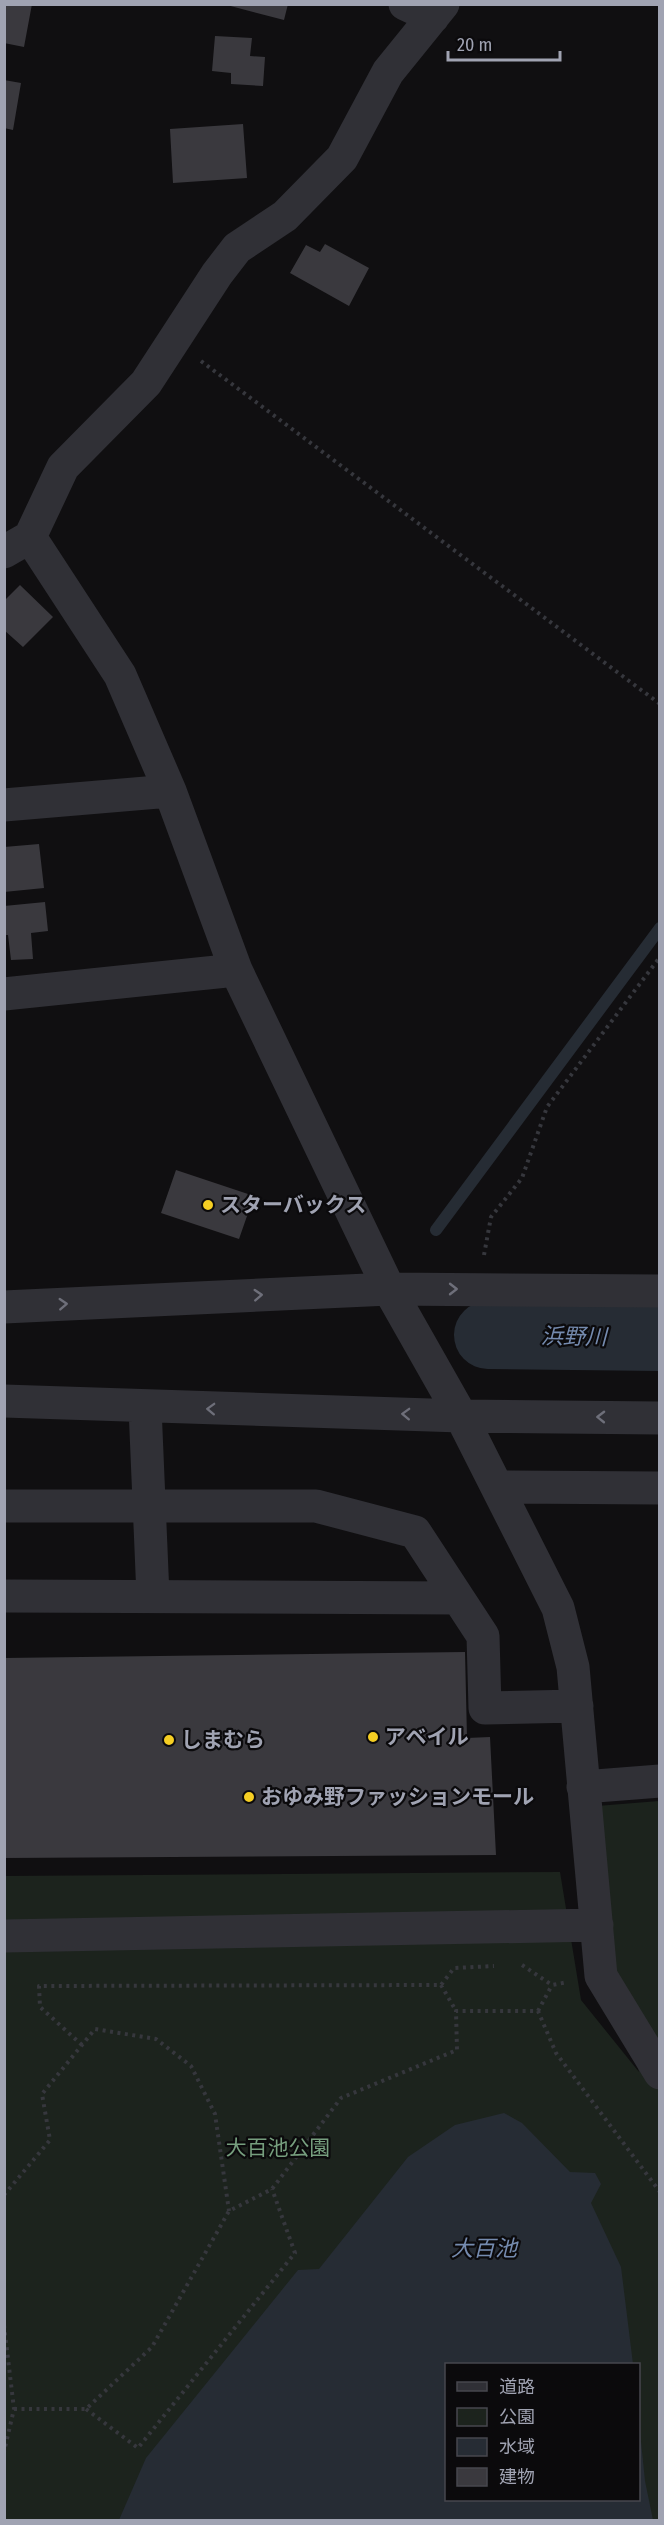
<svg xmlns="http://www.w3.org/2000/svg" width="664" height="2525" viewBox="0 0 664 2525" font-family="'Fira Sans Condensed','Noto Sans JP',sans-serif">
	<style>
		.green { fill: #1c231d; fill-rule: evenodd }
		.water { fill: #262c34 }
		.lines { fill: none; stroke-linecap: round; stroke-linejoin: round }
		.stream { stroke: #262c34; stroke-width: 12 }
		.river { stroke: #262c34; stroke-width: 68 }
		.building { fill: #3a393e }
		.path { stroke: #36373d; stroke-width: 4; stroke-dasharray: 3 4.5; stroke-linecap: butt }
		.minor { stroke: #303036; stroke-width: 33 }
		.oneway { stroke: #6e6f7a }
		.poi-dot { fill: #f5ce23; stroke: #0b0a0c; stroke-width: 2 }
		.labels { text-anchor: middle; stroke-width: 4.5; stroke-linejoin: round; paint-order: stroke }
		.poi-label { font-size: 21px; font-weight: bold; fill: #a0a3b2; stroke: #0b0a0c; text-anchor: start }
		.park-label { font-size: 21px; fill: #769e7e; stroke: #0b0a0c }
		.water-label { font-size: 22px; font-style: italic; fill: #758baf; stroke: #0b0a0c }
	</style>
	<rect width="100%" height="100%" fill="#100f11"/>
	<path class="green" d="M659,1801V2520H5L4,1876L560,1872L581,2000L639,2072L609,1972L597,1806ZM446,2364H638V2500H446Z"/>
	<path class="water" d="M504,2113L522,2123L570,2172L595,2173L601,2184L591,2203L621,2267L633,2364H446V2500H638L639,2422L645,2481L653,2520H119L146,2458L298,2270L319,2269L408,2157L455,2125Z"/>
	<g class="lines">
		<path class="stream" d="M436,1230L660,928"/>
		<path class="river" d="M488,1335L660,1337"/>
	</g>
	<path class="building" d="M4,4H32L24,47L4,43Z
		M223,4H288L284,20Z
		M215,36L252,38L250,56L265,57L263,86L231,84V73L212,71Z
		M4,80L21,83L13,130L4,128Z
		M243,124L247,178L173,183L170,129Z
		M325,244L369,268L349,306L290,273L306,245L320,252Z
		M20,585L53,617L23,647L4,630V601Z
		M39,844L44,888L4,892V847Z
		M45,902L48,931L31,933L33,959L11,960L8,935H4V906Z
		M176,1170L254,1196L239,1239L161,1213Z
		M465,1652L467,1738L490,1737L496,1855L4,1858V1658Z"/>
	<g class="lines">
		<path class="path" d="M201,361L660,704
			M484,1255L491,1217L522,1178L547,1107L660,957
			M522,1965L552,1985L568,1982
			M441,1985L456,2011
			M538,2011L552,1985
			M82,2045L40,2007L39,1986L441,1985L454,1968L494,1966
			M4,2195L50,2140L42,2094L95,2029L156,2039L191,2066L215,2114L229,2211
			M4,2325L14,2409L4,2452
			M14,2409H86L152,2347L229,2211L272,2189L341,2098L457,2050L456,2011H538L556,2053L660,2192
			M86,2409L138,2448L295,2253L272,2189"/>
		<path class="minor" d="M405,4L433,17
			M30,537L120,675L170,791L236,970L389,1289L461,1416L558,1608L573,1667L601,1976L660,2073
			M4,552L30,537L63,467L146,383L217,274L237,248L285,216L342,158L388,72L443,4
			M4,805L170,791
			M4,994L236,970
			M4,1307L389,1289L660,1291
			M4,1401L461,1416L660,1418
			M145,1407L153,1596
			M498,1487L660,1488
			M4,1506H316L415,1532L483,1636L485,1708L577,1706
			M4,1596L458,1598
			M583,1787L660,1781
			M4,1936L597,1925"/>
	</g>
	<defs><path id="oneway-chevron" d="M-2-3.5L2.5 0L-2 3.5" fill="none" stroke-width="1.6" stroke-linecap="round" stroke-linejoin="round" transform="scale(1.5)"/></defs>
	<g class="oneway">
		<use href="#oneway-chevron" transform="translate(453 1289)"/>
		<use href="#oneway-chevron" transform="translate(258 1295) rotate(-3)"/>
		<use href="#oneway-chevron" transform="translate(63 1304) rotate(-3)"/>
		<use href="#oneway-chevron" transform="translate(211 1409) rotate(-178)"/>
		<use href="#oneway-chevron" transform="translate(406 1414) rotate(-178)"/>
		<use href="#oneway-chevron" transform="translate(601 1417) rotate(-179)"/>
	</g>
	<g class="poi-dot">
		<circle cx="208" cy="1205" r="6"/>
		<circle cx="373" cy="1737" r="6"/>
		<circle cx="169" cy="1740" r="6"/>
		<circle cx="249" cy="1797" r="6"/>
	</g>
	<g class="labels">
		<g class="poi-label">
			<text x="220" y="1212">スターバックス</text>
			<text x="385" y="1744">アベイル</text>
			<text x="181" y="1747">しまむら</text>
			<text x="261" y="1804">おゆみ野ファッションモール</text>
		</g>
		<g class="park-label">
			<text x="278" y="2155">大百池公園</text>
		</g>
		<g class="water-label">
			<text transform="translate(574 1336) rotate(1)" y="8">浜野川</text>
			<text x="484" y="2256">大百池</text>
		</g>
	</g>
	<rect width="664" height="2525" fill="none" stroke="#a0a3b2" stroke-width="12"/>
	<rect x="445" y="2363" width="195" height="138" fill="#0b0a0c" stroke="#47474e" stroke-width="1.5"/>
	<rect x="457" y="2382" width="30" height="9" fill="#303036" stroke="#47474e" stroke-width="1.5"/>
	<text x="499" y="2393" font-size="18" fill="#a0a3b2">道路</text>
	<rect x="457" y="2408" width="30" height="18" fill="#1c231d" stroke="#47474e" stroke-width="1.5"/>
	<text x="499" y="2423" font-size="18" fill="#a0a3b2">公園</text>
	<rect x="457" y="2438" width="30" height="18" fill="#262c34" stroke="#47474e" stroke-width="1.5"/>
	<text x="499" y="2453" font-size="18" fill="#a0a3b2">水域</text>
	<rect x="457" y="2468" width="30" height="18" fill="#3a393e" stroke="#47474e" stroke-width="1.5"/>
	<text x="499" y="2483" font-size="18" fill="#a0a3b2">建物</text>
	<path d="M448 51v9h112v-9" fill="none" stroke="#a0a3b2" stroke-width="3"/>
	<text x="457" y="51" font-size="18" fill="#a0a3b2" stroke="#0b0a0c" stroke-width="4.5" paint-order="stroke">20 m</text>
</svg>
